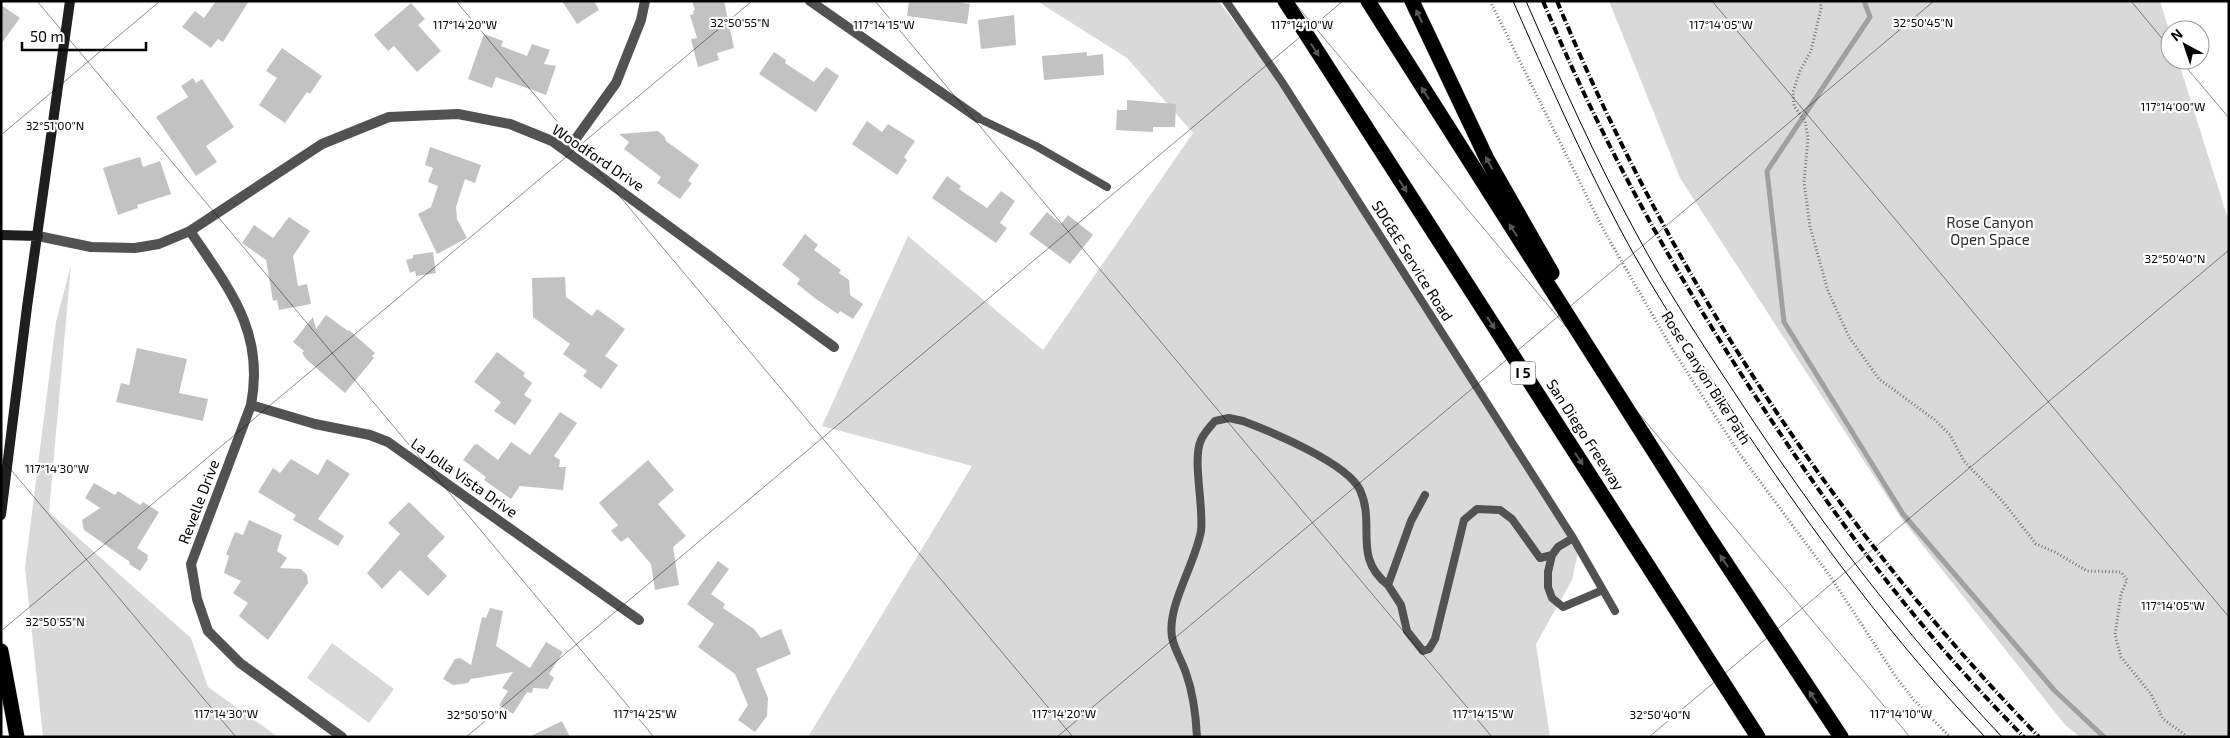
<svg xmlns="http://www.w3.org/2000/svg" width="2230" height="738" viewBox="0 0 2230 738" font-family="'Exo 2',sans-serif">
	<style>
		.green { fill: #d9d9d9 }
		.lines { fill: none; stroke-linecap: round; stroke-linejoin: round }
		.stream { stroke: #a0a0a0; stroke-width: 5 }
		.building { fill: #c2c2c2 }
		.highway-casing { stroke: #dbdbdb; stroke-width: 16 }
		.path { stroke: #747474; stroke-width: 3; stroke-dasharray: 1 2.5; stroke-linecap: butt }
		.lane { stroke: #525252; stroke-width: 8 }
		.street { stroke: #525252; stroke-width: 10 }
		.secondary { stroke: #1f1f1f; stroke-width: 10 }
		.highway { stroke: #000; stroke-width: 15 }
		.tram { stroke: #000; stroke-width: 1 }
		.rail { stroke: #000; stroke-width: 4; stroke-dasharray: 8 2.5 1 2.5; stroke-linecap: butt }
		.oneway { fill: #595959 }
		.ticks { fill: none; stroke: #000; stroke-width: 1; stroke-opacity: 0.45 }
		.labels { text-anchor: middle; stroke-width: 4.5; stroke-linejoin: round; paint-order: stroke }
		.shield { fill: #fff; stroke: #4c4c4c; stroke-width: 1 }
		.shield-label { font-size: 14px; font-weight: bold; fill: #000 }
		.street-label { font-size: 15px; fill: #000; stroke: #fff }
		.park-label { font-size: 15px; fill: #303030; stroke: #fff }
		.ticks-label { font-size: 12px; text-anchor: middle; fill: #000; stroke: #fff; stroke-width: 4.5; stroke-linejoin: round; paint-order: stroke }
	</style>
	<rect width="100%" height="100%" fill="#fff"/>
	<path class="green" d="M1037,1H1218L1253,45L1579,548L1572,580L1536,644L1550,737H808L972,466L822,426L908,236L1043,350L1193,133L1127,58Z
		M1609,1H2160L2170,33V60H2178L2229,222V737H2080L2065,725L1901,518L1680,178Z
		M71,265L49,512L191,638L208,687L278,737H43L25,568L56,322Z
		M332,643L394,689L369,723L307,678Z"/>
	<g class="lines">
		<path class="stream" d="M1864,1L1870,17L1767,171L1784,322L1903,514L2054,690L2104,737"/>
	</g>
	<path class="building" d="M216,1H249L223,42L218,39L211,48L182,27L195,11L204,18Z
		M562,1H594L599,10L577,24Z
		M692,1H724L734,48L717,53L719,60L698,67L691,39L697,38L690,15L694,14L693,11L695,10Z
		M909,1H951L970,4L967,24L907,16Z
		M411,3L425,19L418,25L441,51L417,72L394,46L388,51L374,35Z
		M1,5L20,18L1,44Z
		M1014,15L1016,45L981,49L978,20Z
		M484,34L503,41L501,46L527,56L532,44L550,50L544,64L556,66L546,95L496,77L492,88L468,79Z
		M282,48L322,76L310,94L307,92L285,123L259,105L277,78L266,71Z
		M774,52L786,60L785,63L814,82L826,67L839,76L816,112L759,74Z
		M1087,52V56L1103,54L1104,75L1044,80L1042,56Z
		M193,78L196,83L202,79L234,127L206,146L217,162L196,176L156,117L188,97L181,86Z
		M1127,100L1176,104L1175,127H1153V132L1116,130L1117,110H1127Z
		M867,121L882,132L888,124L915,141L904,157L907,160L897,175L852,144Z
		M658,131L665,137L666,141L699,165L688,181L692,183L680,199L657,183L661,177L624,149L629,142L619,134Z
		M430,147L481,165L475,183L465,179L456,207L457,219L467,238L437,254L418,214L431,207L438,186L428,182L433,168L425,165Z
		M140,157L143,167L160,161L171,194L137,205L138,208L118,215L103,168Z
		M947,176L961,186L959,189L987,208L1001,191L1015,201L1000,223L1007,228L996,243L932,198Z
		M1047,212L1061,224L1068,215L1093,235L1070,264L1029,234Z
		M289,217L310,231L293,256L298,286L307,284L311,304L279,310L277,300L273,301L266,260L242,243L254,225L273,238Z
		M805,234L818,245L814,250L841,270L839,273L849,280L850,295L863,304L853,319L840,311L838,314L816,299L797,284L800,279L782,265Z
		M433,252L436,273L416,276L415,271L410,273L406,260L413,258V255Z
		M565,277L566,297L592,316L597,309L625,329L605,356L618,365L601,389L583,376L587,371L563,354L570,344L533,317L532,278Z
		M326,315L348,331L349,330L375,353L372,356L374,358L345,393L306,359L302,353L304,351L293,342L313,317L316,329Z
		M137,348L187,359L179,393L208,399L203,421L116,402L121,383L129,385Z
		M497,352L525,373L523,376L532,383L524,395L532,400L515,425L494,411L501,402L474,382Z
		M560,412L577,423L554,456L560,460L559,467H566L563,490L520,486L511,499L484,480L486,477L463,460L474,445L477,444L498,460L511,442L530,455Z
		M291,459L318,475L327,459L350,474L318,519L344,536L338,546L293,520L296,515L258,492L273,468L280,473Z
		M648,460L674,490L658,504L686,536L673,547L679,585L655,590L651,564L628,537L621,542L611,531L618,525L599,503Z
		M94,483L115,495L118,491L140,505L143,502L159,512L137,548L148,555L147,558L148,559L140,571L129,564L130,562L84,530L82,520L100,508L85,498Z
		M409,502L445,537L427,556L447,576L428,596L400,570L382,589L367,573L400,534L388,523Z
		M249,520L282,535L277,551L287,558L280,568L301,569L307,575L308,583L268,640L239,616L248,603L233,593L241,581L224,573L229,556L226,554L235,532L243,535Z
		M718,561L729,569L711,594L725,604L723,608L754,629L761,638L781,629L791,654L756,669L768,698L767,716L755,732L738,720L748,705L735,674L698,647L714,624L687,604Z
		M490,608L503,611L496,646L530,668L546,642L563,652L549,674L554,678L548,689L533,688L532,693L527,692L513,714L499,705L508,691L502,688L513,672L471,679L468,683L461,684L453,685L443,679L455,659L460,658L471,665L482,617L486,618Z
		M562,721L570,737H529Z"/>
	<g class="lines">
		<g class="highway-casing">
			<path id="highway" d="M1285,1L1758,737
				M1368,1L1704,530L1841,737
				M1412,1L1487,159L1552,273
				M1,651L17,737"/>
		</g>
		<path class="path" d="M1490,1L1603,229L1671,347L1739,453L1830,576L1896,677L1914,700L1950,737
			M1820,1L1821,8L1811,51L1800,71L1793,92L1794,106L1805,121L1808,138L1804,182L1810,227L1828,291L1849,337L1879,379L1935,420L1950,435L1964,461L2004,503L2036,544L2055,552L2087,571L2121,572L2127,580L2121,594L2115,635L2121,657L2151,694L2163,719L2188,737"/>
		<path class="lane" d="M1226,1L1282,82L1573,538L1615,611
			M978,118L1036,146L1107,187
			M1425,495L1411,521L1388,585L1401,605L1407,631L1423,651L1429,649L1435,639L1464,520L1477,509L1500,510L1512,519L1540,558L1552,555
			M1573,538L1558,547L1552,555L1548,572V587L1552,598L1563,607L1603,590
			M1197,737C1196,716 1193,693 1186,673C1182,661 1174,649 1172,637C1167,605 1195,565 1201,531C1204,507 1192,459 1201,440C1204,433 1210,427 1215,421L1229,418L1243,421C1272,432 1347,463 1360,490C1376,525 1352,557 1388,585"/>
		<path class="street" d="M810,1L978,118
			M567,151L616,83L641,20L645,1
			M190,231C229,289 265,331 251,405L191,564L197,599L208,631L240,663L342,737
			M38,236L91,247L135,248L159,244L190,231L322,144L389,117L458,114L510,124L552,141L834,347
			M251,405L315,424L370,435L388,442L639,620"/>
		<path class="secondary" d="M1,235L38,236
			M1,515L27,307L70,1"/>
		<use href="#highway" class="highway"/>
		<path class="tram" d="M1513,1C1547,78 1581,155 1620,229C1656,297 1699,360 1741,424C1814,534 1894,642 1985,737
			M1526,1C1560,79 1595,158 1636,233C1666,289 1701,342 1736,395C1815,516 1903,632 2002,737"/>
		<path class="rail" d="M1543,1C1610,162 1694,307 1792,451C1861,553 1937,649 2024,737
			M1557,1C1669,273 1834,526 2039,737"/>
	</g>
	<defs><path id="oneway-solid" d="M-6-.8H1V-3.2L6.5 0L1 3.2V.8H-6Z" transform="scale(1.25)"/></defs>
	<g class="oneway">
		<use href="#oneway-solid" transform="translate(1419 16) rotate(-115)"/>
		<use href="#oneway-solid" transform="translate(1315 50) rotate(57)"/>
		<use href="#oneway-solid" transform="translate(1425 93) rotate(-123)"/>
		<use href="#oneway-solid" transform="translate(1489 163) rotate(-119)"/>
		<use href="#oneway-solid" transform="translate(1403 186) rotate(57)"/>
		<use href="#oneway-solid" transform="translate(1513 230) rotate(-123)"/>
		<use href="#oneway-solid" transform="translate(1491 323) rotate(57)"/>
		<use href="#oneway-solid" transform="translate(1579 459) rotate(57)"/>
		<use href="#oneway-solid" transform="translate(1724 561) rotate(-123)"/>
		<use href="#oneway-solid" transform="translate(1813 697) rotate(-123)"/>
	</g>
	<path class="ticks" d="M37,1L654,737M456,1L1073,737M875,1L1492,737M1293,1L1910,737M1712,1L2229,617M2131,1L2170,48M2180,60L2229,118M1,135L160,1M1,458L236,737M1,631L752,1M466,737L1343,1M1057,737L1934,1M1649,737L2229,250"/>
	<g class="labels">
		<rect class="shield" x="1510.5" y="361.5" width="25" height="23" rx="4"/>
		<g class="shield-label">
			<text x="1523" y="378">I 5</text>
		</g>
		<g class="street-label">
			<text transform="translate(598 158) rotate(34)" y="5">Woodford Drive</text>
			<text transform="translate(1412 261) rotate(58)" y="5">SDG&amp;E Service Road</text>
			<text transform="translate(1706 378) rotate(58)" y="5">Rose Canyon Bike Path</text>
			<text transform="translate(1585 435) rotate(57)" y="5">San Diego Freeway</text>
			<text transform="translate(464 478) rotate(35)" y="5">La Jolla Vista Drive</text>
			<text transform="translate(199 502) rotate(-69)" y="5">Revelle Drive</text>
		</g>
		<g class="park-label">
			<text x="1990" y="228">Rose Canyon<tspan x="1990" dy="17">Open Space</tspan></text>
		</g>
	</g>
	<g class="ticks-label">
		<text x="740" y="27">32°50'55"N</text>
		<text x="1923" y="27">32°50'45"N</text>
		<text x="884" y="29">117°14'15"W</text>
		<text x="1302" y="29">117°14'10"W</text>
		<text x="1721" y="29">117°14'05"W</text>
		<text x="465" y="29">117°14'20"W</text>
		<text x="2173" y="111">117°14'00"W</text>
		<text x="55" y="130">32°51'00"N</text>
		<text x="2175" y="263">32°50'40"N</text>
		<text x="57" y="473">117°14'30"W</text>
		<text x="2173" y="610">117°14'05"W</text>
		<text x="55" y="626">32°50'55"N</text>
		<text x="226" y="718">117°14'30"W</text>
		<text x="645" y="718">117°14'25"W</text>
		<text x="1064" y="718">117°14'20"W</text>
		<text x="1483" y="718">117°14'15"W</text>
		<text x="1901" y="718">117°14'10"W</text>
		<text x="477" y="719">32°50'50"N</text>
		<text x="1660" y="719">32°50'40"N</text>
	</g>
	<rect width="2230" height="738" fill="none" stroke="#000000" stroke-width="5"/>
	<g transform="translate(2185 45) rotate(320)"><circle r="24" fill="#ffffff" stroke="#999999"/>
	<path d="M0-4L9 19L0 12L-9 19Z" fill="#000000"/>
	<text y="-8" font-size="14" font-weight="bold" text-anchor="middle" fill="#000000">N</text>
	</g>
	<path d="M22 42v8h124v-8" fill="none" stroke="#000000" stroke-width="2.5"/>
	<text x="30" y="42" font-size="15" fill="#000000" stroke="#ffffff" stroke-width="4" paint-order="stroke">50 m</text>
</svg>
